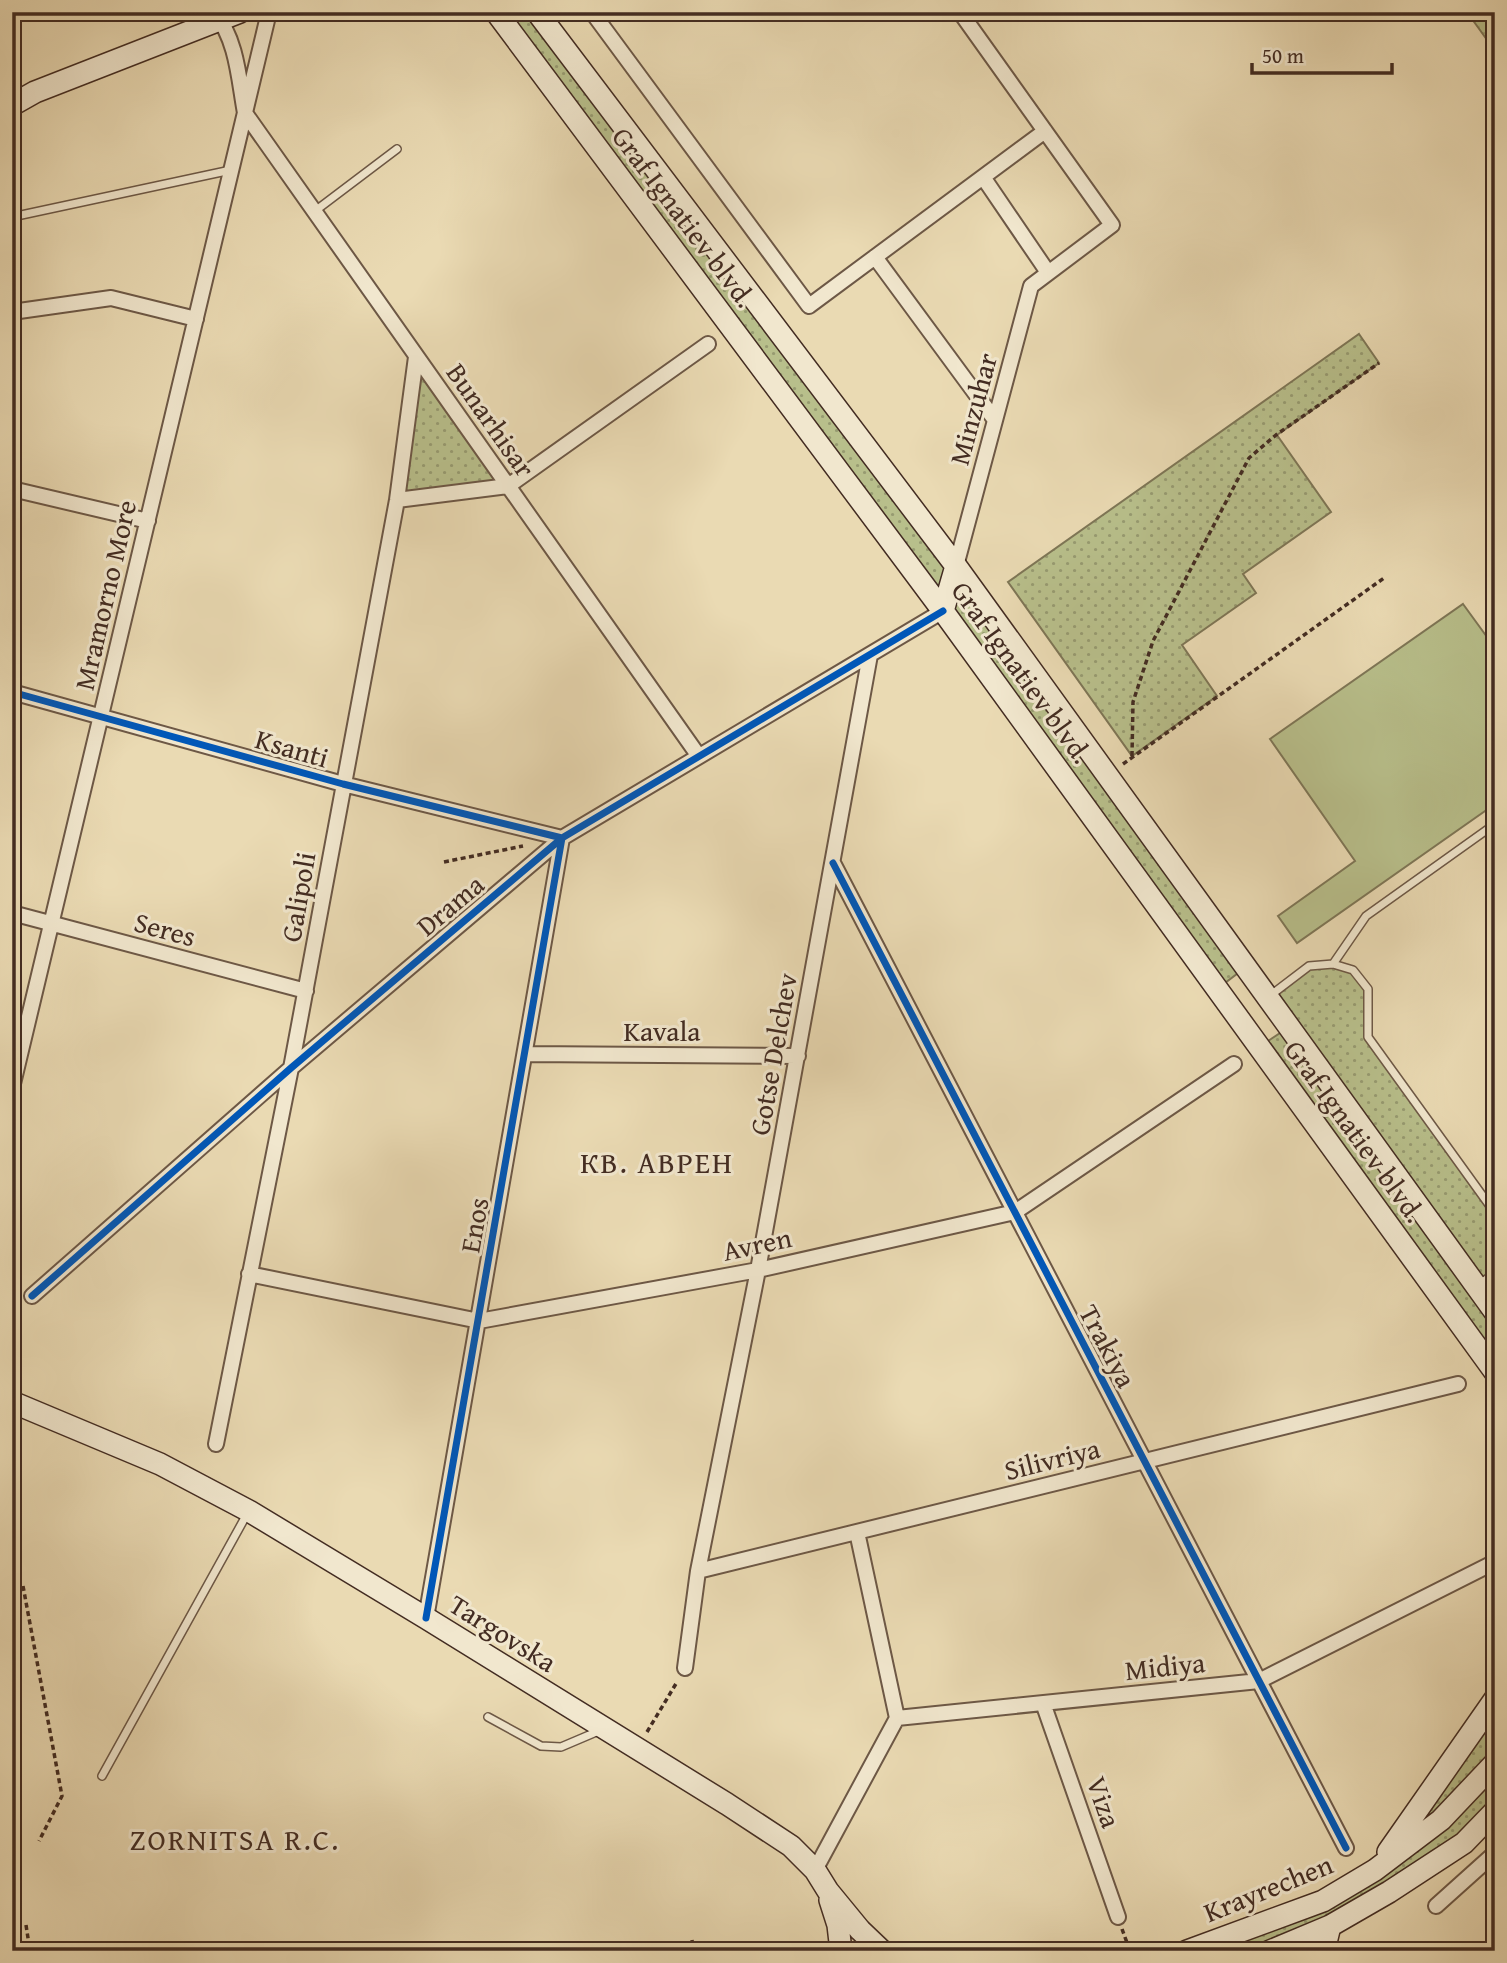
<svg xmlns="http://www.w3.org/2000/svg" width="1507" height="1963" viewBox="0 0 1507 1963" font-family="'Gentium Book Plus',serif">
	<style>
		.grass { fill: url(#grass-dots); stroke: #7e7656; stroke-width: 2 }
		.wetland { fill: url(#wetland-marsh); stroke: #7e7656; stroke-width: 2 }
		.pitch { fill: #b8bf8b; stroke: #7e7656; stroke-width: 2 }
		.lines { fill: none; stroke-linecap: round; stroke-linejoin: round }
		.lane-casing { stroke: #6d5846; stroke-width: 10 }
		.street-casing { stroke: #6d5846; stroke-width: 18 }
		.secondary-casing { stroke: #432c22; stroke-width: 24 }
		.path { stroke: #432c22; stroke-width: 3.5; stroke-dasharray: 5 3.5; stroke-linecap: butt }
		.lane { stroke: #f1e7ce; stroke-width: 7 }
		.street { stroke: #f1e7ce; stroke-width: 14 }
		.secondary { stroke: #f1e7ce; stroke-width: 21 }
		.cycleway-casing { stroke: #f1e7ce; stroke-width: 11 }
		.cycleway { stroke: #0057b8; stroke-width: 7 }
		.labels { text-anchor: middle; stroke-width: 6; stroke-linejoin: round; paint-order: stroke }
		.street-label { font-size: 28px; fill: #432c22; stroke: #f1e7ce }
		.neighbourhood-label { font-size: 30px; letter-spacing: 2px; fill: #432c22; stroke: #f1e7ce }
	</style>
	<defs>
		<pattern id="grass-dots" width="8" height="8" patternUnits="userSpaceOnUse" patternTransform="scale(1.75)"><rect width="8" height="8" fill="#b8bf8b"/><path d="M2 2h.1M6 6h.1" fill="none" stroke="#979b71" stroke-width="1.8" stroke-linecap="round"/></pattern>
		<pattern id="wetland-marsh" width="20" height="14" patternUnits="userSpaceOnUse" patternTransform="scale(1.75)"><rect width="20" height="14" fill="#b8bf8b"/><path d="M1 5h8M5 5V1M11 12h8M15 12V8" fill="none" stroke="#979b71"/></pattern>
	</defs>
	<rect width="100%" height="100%" fill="#eadab3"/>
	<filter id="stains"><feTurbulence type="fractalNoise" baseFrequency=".00286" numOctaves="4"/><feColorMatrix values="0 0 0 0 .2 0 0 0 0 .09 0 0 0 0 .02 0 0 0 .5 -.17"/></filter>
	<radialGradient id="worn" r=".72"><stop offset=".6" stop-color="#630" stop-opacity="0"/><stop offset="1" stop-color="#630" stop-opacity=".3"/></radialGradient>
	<path class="grass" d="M496,12H537L1246,967L1217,989Z
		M1359,334L1379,363L1277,435L1331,512L1243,574L1256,593L1182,645L1217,696L1132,756L1008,582Z
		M416,357L508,486L397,500Z
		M1333,964L1353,970L1368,989V1037L1495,1213V1273L1476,1287L1495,1312V1372L1259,1047L1289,1027L1267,997L1309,966Z
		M1495,1699V1811L1330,1926L1324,1951H1187L1375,1870Z"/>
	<path class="wetland" d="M1467,12H1495V51Z"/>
	<path class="pitch" d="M1463,604L1495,648V804L1297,943L1278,916L1355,861L1270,739Z"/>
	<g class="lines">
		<g class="lane-casing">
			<path id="lane" d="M315,211L397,149
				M12,217L231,170
				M1333,964L1366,916L1495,824
				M1271,995L1309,966L1333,964L1353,970L1368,989V1037L1495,1213
				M1478,1285L1495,1273
				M488,1717L541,1746L561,1747L601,1730
				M102,1776L247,1514"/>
		</g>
		<g class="street-casing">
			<path id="street" d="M592,12L809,306L1045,131
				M215,14C237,39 239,81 245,113L698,755
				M983,177L1047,271
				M875,257L995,420
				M12,312L111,298L196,319
				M12,489L148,521
				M397,500L508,486L708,344
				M956,566L1031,286L1112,225L960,12
				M12,692L343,784L562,838L426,1618
				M833,863L1346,1848
				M12,913L306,991
				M525,1054L798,1056
				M12,1088L269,12
				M249,1274L479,1321L758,1270L1015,1212L1234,1064
				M32,1296L291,1068L562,838L943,611
				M216,1444L291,1068L397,500L416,357
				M698,1571L1458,1384
				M685,1668L698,1571L758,1270L870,655
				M1043,1703L1118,1917
				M897,1718L1259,1681L1495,1562
				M815,1870L897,1718L857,1532
				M1436,1906L1495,1853"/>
		</g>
		<g class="secondary-casing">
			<path id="secondary" d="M496,12L943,611L1495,1372
				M537,12L956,566L1495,1312
				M12,105L35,92L240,12
				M943,611L956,566
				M12,1402L160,1464L249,1511L426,1618L727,1804L791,1846L815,1870L828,1891L860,1930L882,1951
				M1388,1852L1495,1699
				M830,1900L838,1925L841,1951
				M1187,1951L1323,1901L1375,1870L1441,1820L1495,1763
				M1270,1951L1330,1926L1389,1892L1464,1843L1495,1811
				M1324,1951L1330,1926"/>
		</g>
		<path class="path" d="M1132,756L1133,702L1153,641L1249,458L1276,435L1379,363
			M1123,764L1384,578
			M444,862L523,846
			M12,1313L21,1305
			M23,1586L62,1796L39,1841
			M647,1732L677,1682
			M26,1925L30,1951
			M1122,1929L1130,1951
			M692,1940L693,1951"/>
		<use href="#lane" class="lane"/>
		<use href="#street" class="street"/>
		<use href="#secondary" class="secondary"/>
		<g class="cycleway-casing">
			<path id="cycleway" d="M12,692L343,784L562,838L426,1618
				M833,863L1346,1848
				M32,1296L291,1068L562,838L943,611"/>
		</g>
		<use href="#cycleway" class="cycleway"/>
	</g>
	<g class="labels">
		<g class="street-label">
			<text transform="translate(684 217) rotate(53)" y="10">Graf Ignatiev blvd.</text>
			<text transform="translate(973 409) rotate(-75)" y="10">Minzuhar</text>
			<text transform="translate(491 420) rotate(55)" y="10">Bunarhisar</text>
			<text transform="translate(105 595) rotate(-77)" y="10">Mramorno More</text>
			<text transform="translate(1022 672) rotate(54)" y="10">Graf Ignatiev blvd.</text>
			<text transform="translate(292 748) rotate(16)" y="10">Ksanti</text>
			<text transform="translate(298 897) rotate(-80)" y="10">Galipoli</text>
			<text transform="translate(450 905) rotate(-40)" y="10">Drama</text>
			<text transform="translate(165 929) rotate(15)" y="10">Seres</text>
			<text x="662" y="1041">Kavala</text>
			<text transform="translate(773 1054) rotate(-80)" y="10">Gotse Delchev</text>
			<text transform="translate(1355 1131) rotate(54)" y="10">Graf Ignatiev blvd.</text>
			<text transform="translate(474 1225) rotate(-80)" y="10">Enos</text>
			<text transform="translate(757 1244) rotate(-12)" y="10">Avren</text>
			<text transform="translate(1108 1346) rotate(62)" y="10">Trakiya</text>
			<text transform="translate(1052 1459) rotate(-14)" y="10">Silivriya</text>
			<text transform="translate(503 1633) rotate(32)" y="10">Targovska</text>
			<text transform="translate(1165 1666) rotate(-6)" y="10">Midiya</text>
			<text transform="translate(1104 1802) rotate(71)" y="10">Viza</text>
			<text transform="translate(1268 1888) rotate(-22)" y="10">Krayrechen</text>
		</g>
		<g class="neighbourhood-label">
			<text x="657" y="1173">КВ. АВРЕН</text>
			<text x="235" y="1850">ZORNITSA R.C.</text>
		</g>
	</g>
	<rect width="1507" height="1963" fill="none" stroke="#eadab3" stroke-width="42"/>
	<rect x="14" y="14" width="1479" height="1935" fill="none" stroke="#432c22" stroke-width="3.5"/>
	<rect x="21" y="21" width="1465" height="1921" fill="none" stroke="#432c22" stroke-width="2"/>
	<path d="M1252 63v10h140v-10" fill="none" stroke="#432c22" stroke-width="3.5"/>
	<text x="1262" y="63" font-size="21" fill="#432c22" stroke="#f1e7ce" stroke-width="5" paint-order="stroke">50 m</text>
	<rect width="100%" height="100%" filter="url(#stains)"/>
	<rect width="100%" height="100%" fill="url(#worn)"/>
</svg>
